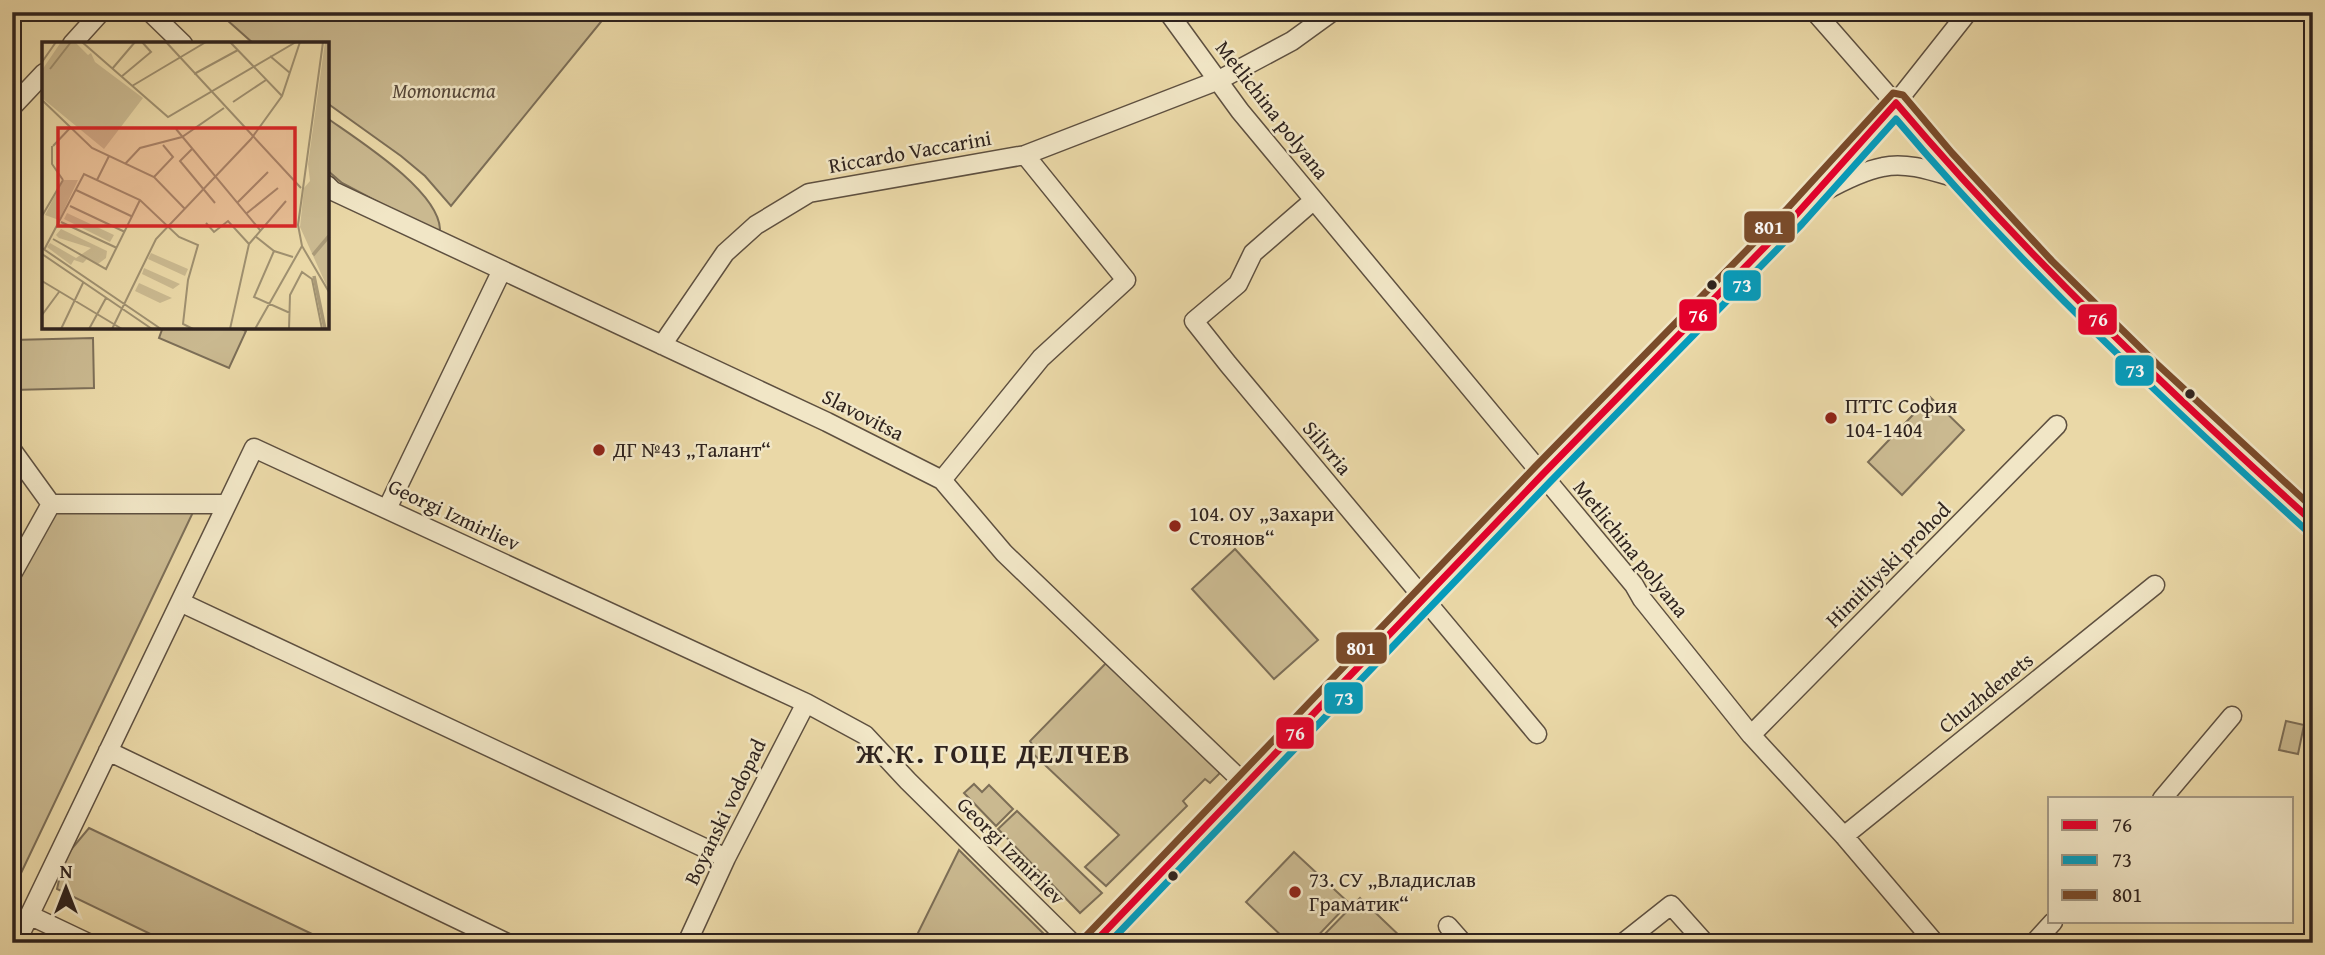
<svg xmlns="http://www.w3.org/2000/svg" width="2325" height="955" viewBox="0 0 2325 955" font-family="'Gentium Book Plus',serif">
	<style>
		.green { fill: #cab990; stroke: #7c6e57; stroke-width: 2 }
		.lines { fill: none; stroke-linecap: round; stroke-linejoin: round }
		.minor-casing { stroke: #5e5040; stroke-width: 21 }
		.major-casing { stroke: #2f231e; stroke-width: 26 }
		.minor { stroke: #f1e6c6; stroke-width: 18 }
		.major { stroke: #ead8a7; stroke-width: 23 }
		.bus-1-casing { stroke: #f1e6c6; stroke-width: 12 }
		.bus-2-casing { stroke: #f1e6c6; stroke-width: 12 }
		.bus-3-casing { stroke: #f1e6c6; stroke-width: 12 }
		.bus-1 { stroke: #e4002b; stroke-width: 7 }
		.bus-2 { stroke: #059cbc; stroke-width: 7 }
		.bus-3 { stroke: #7a4b2a; stroke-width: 7 }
		.bus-dot { fill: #2f231e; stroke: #f1e6c6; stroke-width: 2.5 }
		.poi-dot { fill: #8f2418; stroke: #f1e6c6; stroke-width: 2.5 }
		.labels { text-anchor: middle; stroke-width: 5; stroke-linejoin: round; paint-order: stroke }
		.park-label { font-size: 21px; font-style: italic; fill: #56483a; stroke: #f1e6c6 }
		.street-label { font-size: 21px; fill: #2f231e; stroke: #f1e6c6 }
		.poi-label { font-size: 21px; fill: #2f231e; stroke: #f1e6c6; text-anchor: start }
		.district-label { font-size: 28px; font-weight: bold; letter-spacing: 2px; fill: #2f231e; stroke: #f1e6c6 }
		.inset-river { fill: none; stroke: #aa9a78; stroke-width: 3.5 }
		.inset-road { fill: none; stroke: #9f9070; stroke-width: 2 }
		.view { fill: #d62828; fill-opacity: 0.15; stroke: #d62828; stroke-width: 3.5 }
		.inset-edge { fill: none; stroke: #2f231e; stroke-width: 3.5 }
		.line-badge { stroke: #f1e6c6; stroke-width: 2.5 }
		.badge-label { font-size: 19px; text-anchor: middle; font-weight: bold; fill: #fff }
	</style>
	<rect width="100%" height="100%" fill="#ead8a7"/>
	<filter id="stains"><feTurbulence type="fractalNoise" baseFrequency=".00286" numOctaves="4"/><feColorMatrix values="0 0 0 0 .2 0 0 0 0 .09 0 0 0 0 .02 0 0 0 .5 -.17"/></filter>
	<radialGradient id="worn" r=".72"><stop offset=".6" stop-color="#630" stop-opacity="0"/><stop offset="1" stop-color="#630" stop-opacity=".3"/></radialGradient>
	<path class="green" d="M218,12H609L451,206L425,176L401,156L327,103V44H254Z
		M327,118C358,140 438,190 440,229L435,232L342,183L327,170Z
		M163,327H238L246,331L229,368L159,338Z
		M93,338L94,388L12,390V340Z
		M1930,397L1964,430L1902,495L1868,462Z
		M195,508L12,892V590L54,509Z
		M1235,549L1318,640L1274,679L1192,589Z
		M1110,659L1221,772L1210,783L1205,779L1183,801L1187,806L1106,886L1085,867L1119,835L1028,749L1032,744L1030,741Z
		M2286,721L2304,725L2298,754L2279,750Z
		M974,784L982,792L989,785L1013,809L996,826L964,793Z
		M1017,811L1102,893L1080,913L998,829Z
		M89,828L331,943H169L57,889L64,858Z
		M959,850L1050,940L1048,943H913Z
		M1294,852L1349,903L1311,943H1289L1246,902Z
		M1360,898L1404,940L1401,943H1316Z"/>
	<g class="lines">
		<g class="minor-casing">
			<path id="minor" d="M150,12L183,44
				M1168,12L1240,111L1634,585L1642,599L1751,735L1844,836L1935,943
				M1815,12C1891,98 1965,186 2044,268C2128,355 2217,435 2306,516
				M72,44L101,12
				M12,107L44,73
				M327,185L333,191L827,422L942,480L1004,553L1246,785
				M1823,192C1841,182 1862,171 1883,167C1908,161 1938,173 1963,180
				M1314,200L1253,253L1238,284L1194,321L1228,364L1537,734
				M662,345L725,253L756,225L809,193L1025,155L1219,80L1292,41L1332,12
				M12,450L51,504
				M942,480L1041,358L1126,280L1025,155
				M51,504H227
				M387,509L502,270
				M12,574L51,504
				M180,602L726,858
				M1751,735L2057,425
				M108,751L507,943
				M2162,799L2232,716
				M1844,836L2155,585
				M29,915L88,943
				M1448,926L1463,943
				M16,943L254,448L806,703L865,735L908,781L1072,943
				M687,943L726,858L806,703
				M1094,943L1542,475L1813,197L1896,103L1968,12
				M1623,943L1671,905L1705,943
				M2034,943L2053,922"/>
		</g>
		<g class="major-casing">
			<path id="major" d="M2297,508L2313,512"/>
		</g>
		<use href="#minor" class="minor"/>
		<use href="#major" class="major"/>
		<g class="bus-1-casing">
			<path id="bus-1" d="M1896,103C2024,254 2166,389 2313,522
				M1094,943L1542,475L1794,217L1896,103"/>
		</g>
		<g class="bus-2-casing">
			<path id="bus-2" d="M1109,943L1550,482L1802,224L1896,119C2021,267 2162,399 2306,530"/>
		</g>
		<g class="bus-3-casing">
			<path id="bus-3" d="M1086,936L1534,468L1786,210L1893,93L1903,95L1952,153L2052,261L2157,364L2313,508"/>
		</g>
		<use href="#bus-1" class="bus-1"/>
		<use href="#bus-2" class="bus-2"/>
		<use href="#bus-3" class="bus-3"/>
	</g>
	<g class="bus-dot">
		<circle cx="1712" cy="285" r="6"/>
		<circle cx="2190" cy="394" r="6"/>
		<circle cx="1173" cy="876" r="6"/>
	</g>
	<g class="poi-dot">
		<circle cx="1831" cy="418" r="7"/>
		<circle cx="599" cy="450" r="7"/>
		<circle cx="1175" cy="526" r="7"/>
		<circle cx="1295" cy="892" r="7"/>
	</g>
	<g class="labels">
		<g class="park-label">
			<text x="444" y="98">Мотописта</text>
		</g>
		<g class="street-label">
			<text transform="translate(1272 110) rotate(52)" y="7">Metlichina polyana</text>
			<text transform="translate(910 152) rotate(-10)" y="7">Riccardo Vaccarini</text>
			<text transform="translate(863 415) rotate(27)" y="7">Slavovitsa</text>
			<text transform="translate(1327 448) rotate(50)" y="7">Silivria</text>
			<text transform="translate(454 515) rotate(25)" y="7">Georgi Izmirliev</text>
			<text transform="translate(1631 549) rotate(51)" y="7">Metlichina polyana</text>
			<text transform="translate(1888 565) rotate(-45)" y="7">Himitliyski prohod</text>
			<text transform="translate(1986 693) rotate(-39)" y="7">Chuzhdenets</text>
			<text transform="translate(725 812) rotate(-64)" y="7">Boyanski vodopad</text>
			<text transform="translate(1011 851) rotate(45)" y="7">Georgi Izmirliev</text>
		</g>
		<g class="poi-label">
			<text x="1845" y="413">ПТТС София<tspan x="1845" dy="24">104-1404</tspan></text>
			<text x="613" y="457">ДГ №43 „Талант“</text>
			<text x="1189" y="521">104. ОУ „Захари<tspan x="1189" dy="24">Стоянов“</tspan></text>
			<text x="1309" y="887">73. СУ „Владислав<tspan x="1309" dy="24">Граматик“</tspan></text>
		</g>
		<g class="district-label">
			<text x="994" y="763">Ж.К. ГОЦЕ ДЕЛЧЕВ</text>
		</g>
	</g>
	<g transform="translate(42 42)">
		<rect width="287" height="287" fill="#ead8a7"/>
		<path d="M19,0H33L46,13L49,11L53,20L101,56L62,107L0,56V28ZM283,0H287V249L258,185L262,146L268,139L266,122ZM21,138H36L17,178L3,173ZM25,171L72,193L68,200L22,177ZM19,187L65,209L64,216L56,222L45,217L41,221L32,218L29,223L5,205L8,201L34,216L49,206L17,196L14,193ZM109,211L146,227L143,234L106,217ZM102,226L138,242L131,247L100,232ZM97,241L130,256L118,261L93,249Z" fill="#cab990"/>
		<path class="inset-river" d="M271,213L287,194M272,234L283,287"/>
		<path class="inset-road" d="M40,0L126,75L254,0M124,0L259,146M188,0L240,54M281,0L256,183L260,204L287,250M228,14L248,31M0,20L14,0M8,27L29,0M70,27L93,0M152,32L196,8M79,35L109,10L100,0M90,44L164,0M0,58L50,106L112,135L143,167M191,60L224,38M134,87L218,188M10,104V122L21,138M11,104L29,85M150,107L138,119L173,161M83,122L98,106L140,95L182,66M112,135L131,115L121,103M55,138L67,114M34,148L89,174M195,161L226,130M28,164L83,190M205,171L236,146M0,174L21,138M19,180L75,206M164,181L172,190L186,179L207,202M213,194L232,209L251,215M11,197L64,227L98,158M0,206L119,287M2,208L42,132L98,158L137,195L156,203L146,238L141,282L151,287M232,209L212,255L248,271M0,212L110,287M0,239L80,287M0,273L17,250M19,287L41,241M47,287L64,256M70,287L114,197L209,97L240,54L258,0M188,287L207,202L244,159M213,287L260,204M247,287L248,253L260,230L270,237L280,287"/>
		<path class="view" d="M16,86H253V184H16Z"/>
		<rect width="287" height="287" class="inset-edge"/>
	</g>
	<g class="line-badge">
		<rect x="1743" y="210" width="53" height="34" rx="7" fill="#7a4b2a"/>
		<rect x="1722" y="269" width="40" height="33" rx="7" fill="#059cbc"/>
		<rect x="1678" y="298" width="40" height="34" rx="7" fill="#e4002b"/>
		<rect x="2077" y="303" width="41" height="33" rx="7" fill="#e4002b"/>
		<rect x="2114" y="354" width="41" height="33" rx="7" fill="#059cbc"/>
		<rect x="1335" y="631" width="53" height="34" rx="7" fill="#7a4b2a"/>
		<rect x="1323" y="681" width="41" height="34" rx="7" fill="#059cbc"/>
		<rect x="1275" y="716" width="40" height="34" rx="7" fill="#e4002b"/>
	</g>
	<g class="badge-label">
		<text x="1769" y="234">801</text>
		<text x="1742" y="292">73</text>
		<text x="1698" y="322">76</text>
		<text x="2098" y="326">76</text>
		<text x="2135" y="377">73</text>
		<text x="1361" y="655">801</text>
		<text x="1344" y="705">73</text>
		<text x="1295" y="740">76</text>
	</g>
	<rect width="2325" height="955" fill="none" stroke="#ead8a7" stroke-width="42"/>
	<rect x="14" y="14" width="2297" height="927" fill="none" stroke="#2f231e" stroke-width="3.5"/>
	<rect x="21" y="21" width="2283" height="913" fill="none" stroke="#2f231e" stroke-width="2"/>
	<rect x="2048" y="797" width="245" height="126" fill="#f1e6c6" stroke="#a39883" stroke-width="2"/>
	<rect x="2062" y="820" width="35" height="10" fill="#e4002b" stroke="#a39883" stroke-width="2"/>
	<text x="2112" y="832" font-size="21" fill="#2f231e">76</text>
	<rect x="2062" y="855" width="35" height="10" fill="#059cbc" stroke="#a39883" stroke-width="2"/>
	<text x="2112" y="867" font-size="21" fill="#2f231e">73</text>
	<rect x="2062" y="890" width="35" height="10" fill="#7a4b2a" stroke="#a39883" stroke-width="2"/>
	<text x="2112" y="902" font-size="21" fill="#2f231e">801</text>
	<g transform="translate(66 888)" stroke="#f1e6c6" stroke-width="5" paint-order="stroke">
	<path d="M0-5L12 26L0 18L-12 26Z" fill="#2f231e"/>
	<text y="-10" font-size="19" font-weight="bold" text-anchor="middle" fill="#2f231e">N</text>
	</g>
	<rect width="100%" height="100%" filter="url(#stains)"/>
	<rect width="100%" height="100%" fill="url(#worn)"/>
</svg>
